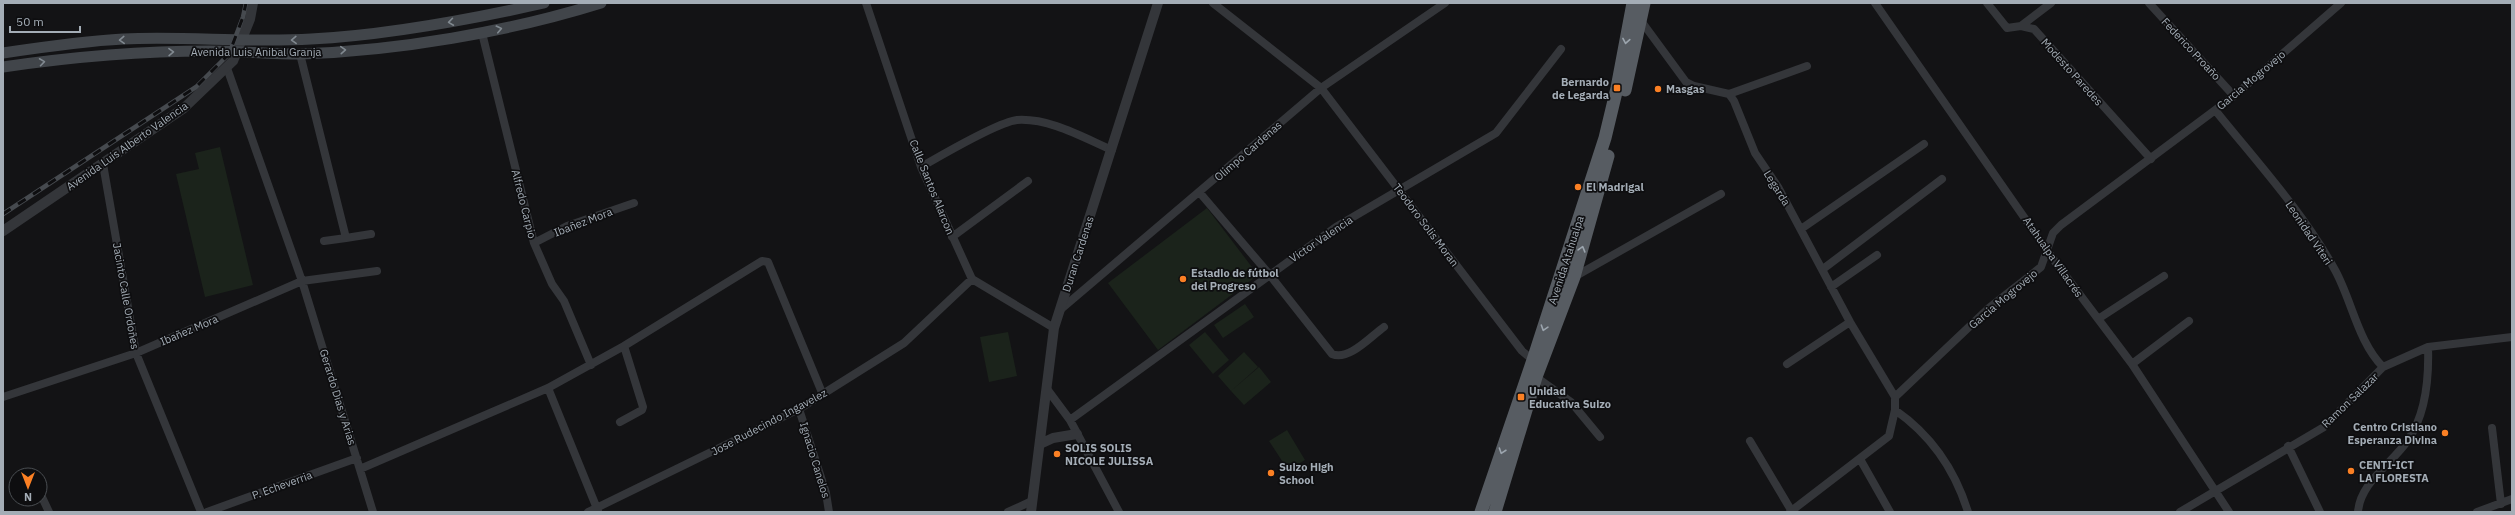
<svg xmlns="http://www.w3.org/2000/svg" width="2515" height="515" viewBox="0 0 2515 515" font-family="'IBM Plex Sans',sans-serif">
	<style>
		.green { fill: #1b231b }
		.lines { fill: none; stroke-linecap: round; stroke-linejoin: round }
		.minor { stroke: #34363a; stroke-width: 8 }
		.tertiary { stroke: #34363a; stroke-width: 10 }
		.secondary { stroke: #41454a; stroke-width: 11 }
		.trunk { stroke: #575c62; stroke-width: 13 }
		.rail-casing { stroke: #464a4f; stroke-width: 4.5 }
		.rail { stroke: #0e0e10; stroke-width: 3; stroke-dasharray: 9; stroke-linecap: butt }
		.oneway { stroke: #818990 }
		.oneway2 { stroke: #9ca5ae }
		.poi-dot { fill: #fb8024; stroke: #0e0e10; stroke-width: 1.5 }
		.labels { text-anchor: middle; stroke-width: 3.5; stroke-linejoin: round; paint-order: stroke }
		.street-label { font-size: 11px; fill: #a4adb6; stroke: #0e0e10 }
		.poi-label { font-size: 11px; font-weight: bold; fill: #a4adb6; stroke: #0e0e10; text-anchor: start }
	</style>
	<rect width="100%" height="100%" fill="#131315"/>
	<path class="green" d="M220,147L253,285L205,297L176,174L199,169L195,153Z
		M1207,208L1258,275L1158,350L1108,283Z
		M1245,304L1254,317L1223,338L1214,325Z
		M1008,332L1017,376L989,382L980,337Z
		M1205,332L1229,360L1213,374L1189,345Z
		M1244,352L1258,367L1231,391L1218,376Z
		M1259,367L1271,382L1244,405L1231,391Z
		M1287,430L1305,460L1288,470L1269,441Z"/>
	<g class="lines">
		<path class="minor" d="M866,3L921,167L972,279L1054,328
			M1213,3L1321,88L1522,351L1533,360
			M1875,3L2056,263L2132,364L2229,512
			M1987,3L2007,28L2021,26L2034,29L2151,159
			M2149,3L2234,96
			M1639,18L1686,82L1694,86L1729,94L1734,101L1755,153L1778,187L1850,322L1895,397V410L1889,436L1790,512
			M2021,26L2051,3
			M482,33L534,243L552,284L564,301L591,365
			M300,54L346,238L371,234
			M227,68L302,281L373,512
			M1729,94L1807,66
			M2215,110C2256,161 2303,212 2335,270C2352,301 2358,342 2383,367
			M103,164L136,353L201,512
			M921,167C940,156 998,122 1017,120C1050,118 1082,137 1112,150
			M1200,193L1269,274L1332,354C1349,361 1370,337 1384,327
			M1801,229L1924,144
			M952,237L1028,181
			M324,241L346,238
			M534,243L567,226L634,203
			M1823,269L1942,179
			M1574,277L1721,194
			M1831,287L1877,255
			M1060,310L1321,88L1445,3
			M2098,319L2164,276
			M1787,364L1850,322
			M2132,364L2189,321
			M1536,377L1571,402L1600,437
			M548,388L598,511
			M1047,389L1070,420L1119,512
			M3,397L136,353L302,281L377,271
			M1895,397L1989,308L2041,267L2053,233L2061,225L2234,96L2341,3
			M799,409L826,493L829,512
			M1895,410C1931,435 1955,470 1968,512
			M1070,420L1336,227L1496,133L1561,49
			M620,422L642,410L643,407L624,346
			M2492,428L2501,504
			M1750,441L1791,510
			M2288,446L2320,512
			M1860,459L1890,512
			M360,469L548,388L624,346L762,261L768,262L823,395
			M41,495L49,512
			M207,512L357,458
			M588,512L799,409L904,343L972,279
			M1008,512L1032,501
			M2180,512L2324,427L2383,367L2428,347L2512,337
			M2358,512C2360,482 2393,463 2408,440C2426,414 2429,377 2428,347
			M2477,512L2512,499"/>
		<path class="tertiary" d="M3,231L184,108L233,61L250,19L253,3
			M1040,444L1053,438L1077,434
			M1031,512L1054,328L1158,3"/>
		<path class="secondary" d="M3,53C43,47 83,41 123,39C186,36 248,43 311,39C389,35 468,20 544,3
			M3,67C71,57 139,51 209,51C239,51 269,54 300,54C397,51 508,32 601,3"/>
		<path class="trunk" d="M1625,90L1644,3
			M1481,512L1533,360L1605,138L1617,88L1633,3
			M1495,512L1536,377L1574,277L1608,156"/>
		<g class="rail-casing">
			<path id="rail" d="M3,214L196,87L229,54L243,17L246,3"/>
		</g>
		<use href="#rail" class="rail"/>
	</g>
	<defs><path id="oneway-chevron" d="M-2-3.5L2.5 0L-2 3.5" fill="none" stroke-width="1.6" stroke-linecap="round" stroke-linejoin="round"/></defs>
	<g class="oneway">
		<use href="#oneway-chevron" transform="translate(451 22) rotate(172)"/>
		<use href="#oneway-chevron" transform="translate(499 29) rotate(-13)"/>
		<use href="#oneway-chevron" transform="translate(122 40) rotate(177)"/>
		<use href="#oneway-chevron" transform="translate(294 40) rotate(178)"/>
		<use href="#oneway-chevron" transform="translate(343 50) rotate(-4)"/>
		<use href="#oneway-chevron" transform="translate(171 52) rotate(-1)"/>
		<use href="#oneway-chevron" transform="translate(42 62) rotate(-8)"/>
	</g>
	<g class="oneway2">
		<use href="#oneway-chevron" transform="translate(1626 41) rotate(100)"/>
		<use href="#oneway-chevron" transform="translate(1582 249) rotate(-74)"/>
		<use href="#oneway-chevron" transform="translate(1544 328) rotate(108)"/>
		<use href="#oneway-chevron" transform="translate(1502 451) rotate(109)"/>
	</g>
	<g class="poi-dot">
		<rect x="1613" y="84" width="8" height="8" rx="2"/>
		<circle cx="1658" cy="89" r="4"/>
		<circle cx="1578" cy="187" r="4"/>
		<circle cx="1183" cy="279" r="4"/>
		<rect x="1517" y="393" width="8" height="8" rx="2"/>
		<circle cx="2445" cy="433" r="4"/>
		<circle cx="1057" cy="454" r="4"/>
		<circle cx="2351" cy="471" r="4"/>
		<circle cx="1271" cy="473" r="4"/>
	</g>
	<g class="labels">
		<g class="street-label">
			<text transform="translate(2191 49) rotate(47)" y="4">Federico Proaño</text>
			<text x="256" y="56">Avenida Luis Anibal Granja</text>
			<text transform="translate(2072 72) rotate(48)" y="4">Modesto Paredes</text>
			<text transform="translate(2251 80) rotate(-40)" y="4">Garcia Mogrovejo</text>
			<text transform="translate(127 146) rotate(-35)" y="4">Avenida Luis Alberto Valencia</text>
			<text transform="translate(1248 151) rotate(-41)" y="4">Olimpo Cardenas</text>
			<text transform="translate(932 187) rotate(68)" y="4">Calle Santos Alarcon</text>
			<text transform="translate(1777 188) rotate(58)" y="4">Legarda</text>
			<text transform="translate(524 204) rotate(76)" y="4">Alfredo Carpio</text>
			<text transform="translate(583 222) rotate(-21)" y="4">Ibañez Mora</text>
			<text transform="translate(1426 225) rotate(53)" y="4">Teodoro Solis Moran</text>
			<text transform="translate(2309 233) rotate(56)" y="4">Leonidad Viteri</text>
			<text transform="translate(1321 239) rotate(-34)" y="4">Victor Valencia</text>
			<text transform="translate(1078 254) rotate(-72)" y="4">Duran Cardenas</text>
			<text transform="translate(2053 257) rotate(55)" y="4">Atahualpa Villacrés</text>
			<text transform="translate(1566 260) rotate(-72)" y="4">Avenida Atahualpa</text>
			<text transform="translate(126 296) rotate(80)" y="4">Jacinto Calle Ordoñes</text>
			<text transform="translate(2003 299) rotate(-40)" y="4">Garcia Mogrovejo</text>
			<text transform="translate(189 330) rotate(-23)" y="4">Ibañez Mora</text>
			<text transform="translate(338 397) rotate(73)" y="4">Gerardo Dias y Arias</text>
			<text transform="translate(2350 400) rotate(-44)" y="4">Ramon Salazar</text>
			<text transform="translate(769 422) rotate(-28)" y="4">Jose Rudecindo Ingavelez</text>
			<text transform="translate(815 460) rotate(73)" y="4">Ignacio Canelos</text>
			<text transform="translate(282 485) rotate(-20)" y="4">P. Echeverria</text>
		</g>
		<g class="poi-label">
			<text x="1609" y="86" text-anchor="end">Bernardo<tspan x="1609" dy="13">de Legarda</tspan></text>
			<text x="1666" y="93">Masgas</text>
			<text x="1586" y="191">El Madrigal</text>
			<text x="1191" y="277">Estadio de fútbol<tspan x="1191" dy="13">del Progreso</tspan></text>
			<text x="1529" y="395">Unidad<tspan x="1529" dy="13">Educativa Suizo</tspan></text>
			<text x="2437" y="431" text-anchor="end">Centro Cristiano<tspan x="2437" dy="13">Esperanza Divina</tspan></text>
			<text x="1065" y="452">SOLIS SOLIS<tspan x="1065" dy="13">NICOLE JULISSA</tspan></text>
			<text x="2359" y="469">CENTI-ICT<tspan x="2359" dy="13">LA FLORESTA</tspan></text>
			<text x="1279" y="471">Suizo High<tspan x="1279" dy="13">School</tspan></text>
		</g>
	</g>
	<rect width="2515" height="515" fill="none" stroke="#a4adb6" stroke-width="8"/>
	<g transform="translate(28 487) rotate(180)"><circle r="19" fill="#0e0e10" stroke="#4a4e52"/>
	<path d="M0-3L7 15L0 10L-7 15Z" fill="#fb8024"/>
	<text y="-6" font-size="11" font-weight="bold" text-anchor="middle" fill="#a4adb6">N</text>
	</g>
	<path d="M10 26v6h70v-6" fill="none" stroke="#a4adb6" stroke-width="2"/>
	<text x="16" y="26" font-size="12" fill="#a4adb6" stroke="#0e0e10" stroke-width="3" paint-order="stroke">50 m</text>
</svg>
